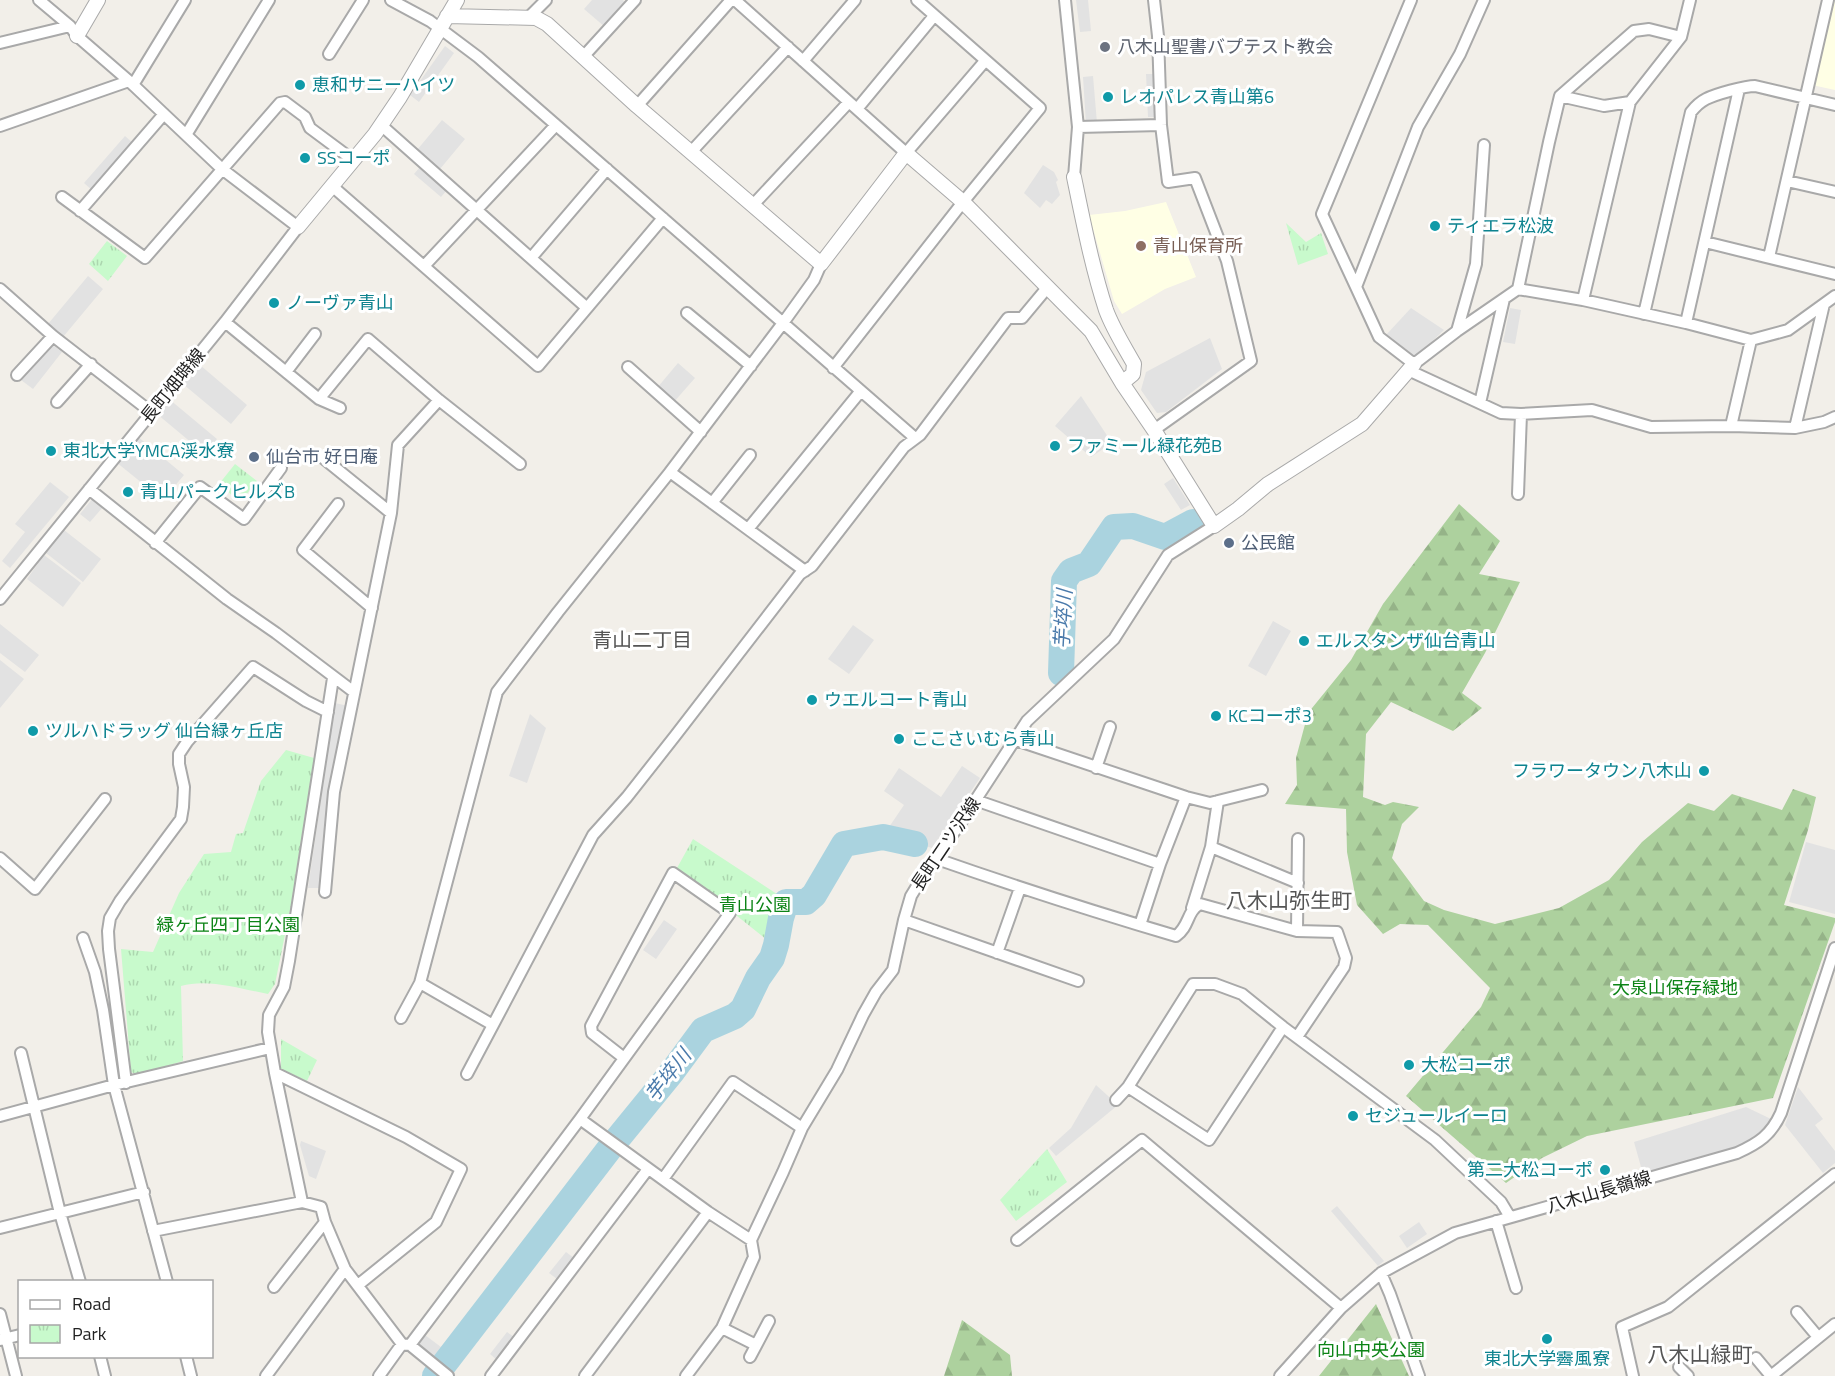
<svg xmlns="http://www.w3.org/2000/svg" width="1835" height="1376" viewBox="0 0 1835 1376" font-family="'Titillium Web','Noto Sans JP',sans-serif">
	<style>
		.education { fill: #ffffe5 }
		.forest { fill: url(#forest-firs) }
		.park { fill: url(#park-tufts) }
		.parking { fill: #e2e2e2 }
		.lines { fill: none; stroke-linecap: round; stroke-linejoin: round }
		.river { stroke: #aad3df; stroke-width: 26 }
		.minor-casing { stroke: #a9a9a9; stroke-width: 14 }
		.tertiary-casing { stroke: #a9a9a9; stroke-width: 16 }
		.minor { stroke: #fff; stroke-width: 10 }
		.tertiary { stroke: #fff; stroke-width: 14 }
		.worship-dot { fill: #6b7280; stroke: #fff; stroke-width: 2 }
		.culture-dot { fill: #0f9aa8; stroke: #fff; stroke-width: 2 }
		.education-dot { fill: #8d6e63; stroke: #fff; stroke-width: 2 }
		.service-dot { fill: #5c6f8a; stroke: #fff; stroke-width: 2 }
		.labels { text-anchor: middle; stroke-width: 6; stroke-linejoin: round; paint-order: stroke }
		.worship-label { font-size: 18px; fill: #5b616d; stroke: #fff; text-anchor: start }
		.culture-label { font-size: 18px; fill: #0d838f; stroke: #fff; text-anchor: start }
		.education-label { font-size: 18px; fill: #785e54; stroke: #fff; text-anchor: start }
		.street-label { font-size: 18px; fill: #222; stroke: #fff }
		.service-label { font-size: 18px; fill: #4e5e75; stroke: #fff; text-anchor: start }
		.park-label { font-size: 18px; fill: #0c8416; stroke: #fff }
		.water-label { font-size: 20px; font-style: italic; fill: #4a7aab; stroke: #fff }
		.neighbourhood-label { font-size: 20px; fill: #555; stroke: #fff }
		.quarter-label { font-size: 21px; fill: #555; stroke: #fff }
	</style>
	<defs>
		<pattern id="forest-firs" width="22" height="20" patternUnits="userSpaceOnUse" patternTransform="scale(1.5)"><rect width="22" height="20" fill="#add19e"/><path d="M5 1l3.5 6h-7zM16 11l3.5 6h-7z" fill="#95b388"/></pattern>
		<pattern id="park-tufts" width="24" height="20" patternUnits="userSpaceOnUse" patternTransform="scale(1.5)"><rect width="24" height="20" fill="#c8facc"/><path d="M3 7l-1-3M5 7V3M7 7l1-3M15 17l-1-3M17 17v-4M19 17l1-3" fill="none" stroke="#acd6af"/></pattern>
	</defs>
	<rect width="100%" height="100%" fill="#f2efe9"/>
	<path class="education" d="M1831,0H1835V90L1812,85Z
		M1166,202L1196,277L1165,289L1122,314L1114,301L1089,215L1125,211Z"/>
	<path class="forest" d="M1459,504L1500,541L1479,574L1520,582L1485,653L1462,693L1482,708L1453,731L1391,702L1366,734L1363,797L1385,805L1393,802L1419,807L1402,824L1392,858L1424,901L1444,910L1495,924L1559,908L1609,880L1642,842L1688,803L1714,811L1732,794L1782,810L1793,789L1816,797L1808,830L1784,905L1835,918V922L1773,1098L1587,1136L1542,1158L1506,1183L1406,1096L1481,1007L1490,988L1428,925L1400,924L1383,934L1357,905L1347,852L1346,809L1285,804L1297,785L1296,758L1308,713L1351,660L1383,604Z
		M1376,1304L1409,1376H1319Z
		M962,1320L1010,1355L1012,1376H944Z"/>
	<path class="park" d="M1286,223L1306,242L1321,233L1328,254L1298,265Z
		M107,241L127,256L108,281L89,264Z
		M235,464L257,481L246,495L234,497L219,484Z
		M286,750L314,758L291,905L275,984L268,994C241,989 208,978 181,986L183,1061L138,1075L131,1072L121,949L153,952L179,893L204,854L231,852L236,834L243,833L261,781Z
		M693,839L780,896L767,940L677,868Z
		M281,1039L317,1060L307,1081L281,1069Z
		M1047,1149L1067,1182L1016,1221L1000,1200Z"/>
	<path class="parking" d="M592,0H623L625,3L605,27L584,9Z
		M1076,0H1088L1091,31L1080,32Z
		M445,46L454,53L419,102L410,95Z
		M1146,74H1155L1157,117H1148Z
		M1093,76L1097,123L1086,124L1083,77Z
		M442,120L465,139L440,169L417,150Z
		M125,136L134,144L93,191L84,183Z
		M1043,165L1054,172L1058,180L1056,182L1060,195L1052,204L1046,200L1040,208L1024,193Z
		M420,167L447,190L441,197L414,174Z
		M88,276L103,289L63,337L48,324Z
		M1411,308L1444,330L1416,357L1386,335Z
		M1510,308L1521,310L1515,344L1503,342Z
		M1210,338L1222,369L1166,412L1157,413L1141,390L1146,372Z
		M50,343L62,352L33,389L21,380Z
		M678,363L695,378L673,403L657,388Z
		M200,365L247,405L231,424L183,384Z
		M1081,396L1112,443L1091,457L1055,426Z
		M169,399L217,439L205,454L157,414Z
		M137,436L184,475L163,500L116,462Z
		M1173,478L1190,505L1181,510L1164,484Z
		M50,482L69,497L10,568L2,561L25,532L15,524Z
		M93,498L103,507L90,522L80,514Z
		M64,530L101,559L83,582L46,553Z
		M44,555L81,583L63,607L27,579Z
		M1273,621L1291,631L1266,676L1248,666Z
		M0,624L39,655L25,672L0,653Z
		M853,625L874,640L849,674L828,659Z
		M0,660L24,679L0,708Z
		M335,703L348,706L323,888H308Z
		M530,714L546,728L527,783L509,776Z
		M962,766L980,778L932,848L885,833L904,805L884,791L899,768L941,797Z
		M1806,842L1835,850V914L1789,902Z
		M664,920L677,929L656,959L643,950Z
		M1096,1085L1118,1105L1056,1156L1049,1148L1071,1128Z
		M1798,1087L1823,1119L1815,1125L1835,1151V1163L1823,1173L1785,1125Z
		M1746,1107L1771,1119L1762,1132L1746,1144L1643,1174L1634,1142Z
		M301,1141L326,1151L316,1179L309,1176L300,1145Z
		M1337,1206L1384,1261L1378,1266L1331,1211Z
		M1419,1222L1427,1234L1407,1248L1399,1236Z
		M566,1252L574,1258L557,1279L549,1273Z
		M507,1332L514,1337L497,1360L490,1354Z
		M425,1335L449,1353L440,1364L420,1349V1342Z"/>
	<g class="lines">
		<path class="river" d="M1061,673L1064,581L1071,571L1089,564L1114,527L1133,526L1165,537L1193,522
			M435,1376L610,1148L672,1072L703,1030L735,1016L743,1009L758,978L772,958L776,945L781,918L786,902H806L814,895L844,844L883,837L915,844"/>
		<g class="minor-casing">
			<path id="minor" d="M391,0L430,21L478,57L915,438
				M735,0L906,153L985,61
				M1065,0L1078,127L1074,177
				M1154,0L1158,36L1161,125L1168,182L1195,178L1227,261L1251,361L1154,430
				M1484,0L1460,54L1418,127L1356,287L1379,337L1414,364L1457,331L1518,289L1583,300L1686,323L1751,340L1788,330L1835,296
				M528,18L546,0
				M0,43L70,26
				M329,54L363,0
				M583,57L635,0
				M803,61L855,0
				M133,85L185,0
				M1560,96L1604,106L1630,102
				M637,106L731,0
				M857,109L934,16
				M381,125L587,308
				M0,126L129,81
				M1078,127L1161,125
				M186,135L269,0
				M691,152L788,47
				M1787,181L1835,192
				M332,186L538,366L663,218
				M62,197L145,258L280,103L285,102L305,117L310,128L353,160
				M753,205L849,102
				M80,211L164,114
				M1705,242L1835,274
				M1769,257L1828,0
				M531,258L607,169
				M821,264L814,280L783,323L670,472L558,612L497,692L420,983L493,1025L593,835L627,797L675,736L800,574L812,566L904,447L920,435L1008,318H1022L1047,288
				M425,265L556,125
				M1356,287L1322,214L1411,0
				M0,289L53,336L151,412
				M1518,289L1549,142L1560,96L1634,31L1649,29L1681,37
				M1583,300L1630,102L1681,37L1690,0
				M687,313L751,366
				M1644,314L1691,112C1695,107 1700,102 1706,99C1716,94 1745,86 1755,86L1835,105
				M225,322L319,399L340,408
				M1686,323L1739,89
				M1457,331L1476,264L1484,145
				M628,367L701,432
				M833,368L963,202L1040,108L917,0
				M1408,370L1501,413L1521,414L1592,410L1651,427L1731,426L1795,428L1824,422L1835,417
				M286,372L315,334
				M17,375L53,336
				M319,399L368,339L439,400L520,464
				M57,402L91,364
				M1480,403L1504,299
				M1731,426L1751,340
				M1795,428L1824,304
				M322,457L391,513
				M670,472L805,571
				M89,489L227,599L276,633L354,692
				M1518,494L1521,414
				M712,503L750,455
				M338,504L303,550L372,608
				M748,529L860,392
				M155,543L200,487L244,519L281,468
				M0,599L225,322L298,227L222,169L129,81L77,36L70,26L39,0
				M1016,740L1186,797L1210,803L1262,790
				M1096,768L1110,727
				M975,800L1160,864
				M1211,847L1298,883
				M0,858L35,889L105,799
				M934,858C1014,886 1095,912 1176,936C1190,926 1186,912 1200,904L1297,931L1337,932L1346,958L1344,967L1297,1037
				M325,892L334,792L391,513L398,445L439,400
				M1192,908L1211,847L1218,801
				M904,920L1078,981
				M1140,925L1160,864L1186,797
				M1297,931L1298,839
				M83,938L95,972L103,1010L114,1085L167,1282
				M997,953L1020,888
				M401,1018L420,983
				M21,1053L60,1213L80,1282
				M275,1073L406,1137L461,1169L436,1222L358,1285
				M467,1074L493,1025
				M126,1083L109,949L108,931L110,918L120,901L181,819L183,807L184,787L179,764V754L187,742L253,667L306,701L328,712
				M1128,1087L1209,1140L1283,1027
				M1116,1100L1128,1087L1193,984H1215L1242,994L1283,1027L1435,1140L1501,1202L1510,1217
				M0,1116L114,1085L270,1048
				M580,1119L708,1212L751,1240
				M663,1179L733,1082L802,1128
				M302,1202L275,1073L268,1032L269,1015L284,987L289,961L333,678
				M1496,1221L1516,1288
				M0,1228L144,1192
				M153,1231L302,1202L321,1207L325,1222L345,1269L402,1344L410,1345L448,1376
				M1017,1240L1142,1140L1341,1308
				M1381,1273L1390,1294L1419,1376
				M274,1287L325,1222
				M1797,1312L1818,1337
				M0,1314L16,1376
				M722,1328L756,1345
				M0,1340L20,1335
				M410,1345L580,1119L730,913L673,873L591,1026L592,1033L624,1058
				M100,1356L105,1376
				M186,1356L191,1376
				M750,1357L769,1321
				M1756,1358L1771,1376
				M1679,1367L1688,1376
				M266,1376L345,1269
				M379,1376L402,1344
				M491,1376L648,1169
				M585,1376L708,1212
				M686,1376L722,1328L754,1257L751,1240L783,1172L802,1128L837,1070L863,1015L876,992L893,970L904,920L911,896L934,858L958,827L1027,721L1114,639L1168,555L1214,526
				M1280,1376L1341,1308L1381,1273L1455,1233L1737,1153C1759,1143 1771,1135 1781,1113L1835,948
				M1633,1376L1622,1327L1668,1307L1835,1174
				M1771,1376L1835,1324"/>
		</g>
		<g class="tertiary-casing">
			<path id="tertiary" d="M447,16L536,18L547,24L637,106L821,264L906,153L963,202L1091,331L1122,383L1154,430L1214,526L1238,509L1268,484L1362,424L1414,364
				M77,36L98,0
				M1074,177C1083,221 1092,267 1106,310C1113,329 1124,346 1134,364L1133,374L1122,383
				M298,227L375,134L400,97L457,0"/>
		</g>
		<use href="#minor" class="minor"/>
		<use href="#tertiary" class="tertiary"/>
	</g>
	<circle class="worship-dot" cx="1105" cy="47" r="6"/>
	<g class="culture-dot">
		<circle cx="300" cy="85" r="6"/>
		<circle cx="1108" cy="97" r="6"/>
		<circle cx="305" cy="158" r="6"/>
		<circle cx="1435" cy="226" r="6"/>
		<circle cx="274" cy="303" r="6"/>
		<circle cx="1055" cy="446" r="6"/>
		<circle cx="51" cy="451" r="6"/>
		<circle cx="128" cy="492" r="6"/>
		<circle cx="1304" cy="641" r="6"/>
		<circle cx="812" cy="700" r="6"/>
		<circle cx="1216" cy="716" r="6"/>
		<circle cx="33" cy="731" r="6"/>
		<circle cx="899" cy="739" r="6"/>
		<circle cx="1704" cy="771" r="6"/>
		<circle cx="1409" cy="1065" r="6"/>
		<circle cx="1353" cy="1116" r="6"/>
		<circle cx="1605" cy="1170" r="6"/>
		<circle cx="1547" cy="1339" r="6"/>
	</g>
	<circle class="education-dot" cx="1141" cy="246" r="6"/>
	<g class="service-dot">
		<circle cx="254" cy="457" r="6"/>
		<circle cx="1229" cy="543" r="6"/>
	</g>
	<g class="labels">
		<g class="worship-label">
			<text x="1117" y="53">八木山聖書バプテスト教会</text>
		</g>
		<g class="culture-label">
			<text x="312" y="91">恵和サニーハイツ</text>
			<text x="1120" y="103">レオパレス青山第6</text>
			<text x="317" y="164">SSコーポ</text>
			<text x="1447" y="232">ティエラ松波</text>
			<text x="286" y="309">ノーヴァ青山</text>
			<text x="1067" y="452">ファミール緑花苑B</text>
			<text x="63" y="457">東北大学YMCA渓水寮</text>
			<text x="140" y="498">青山パークヒルズB</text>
			<text x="1316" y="647">エルスタンザ仙台青山</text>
			<text x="824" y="706">ウエルコート青山</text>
			<text x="1228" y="722">KCコーポ3</text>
			<text x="45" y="737">ツルハドラッグ 仙台緑ヶ丘店</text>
			<text x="911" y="745">ここさいむら青山</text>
			<text x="1692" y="777" text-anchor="end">フラワータウン八木山</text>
			<text x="1421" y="1071">大松コーポ</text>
			<text x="1365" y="1122">セジュールイーロ</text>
			<text x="1593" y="1176" text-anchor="end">第二大松コーポ</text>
			<text x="1547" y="1365" text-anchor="middle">東北大学霽風寮</text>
		</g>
		<g class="education-label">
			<text x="1153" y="252">青山保育所</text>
		</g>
		<g class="street-label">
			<text transform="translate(173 386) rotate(-51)" y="6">長町畑塒線</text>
			<text transform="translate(946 844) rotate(-56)" y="6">長町二ツ沢線</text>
			<text transform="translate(1599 1192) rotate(-16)" y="6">八木山長嶺線</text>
		</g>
		<g class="service-label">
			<text x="266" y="463">仙台市 好日庵</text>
			<text x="1241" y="549">公民館</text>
		</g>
		<g class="park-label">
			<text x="755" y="911">青山公園</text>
			<text x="228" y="931">緑ヶ丘四丁目公園</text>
			<text x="1675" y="994">大泉山保存緑地</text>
			<text x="1371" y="1356">向山中央公園</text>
		</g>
		<g class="water-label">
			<text transform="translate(1063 619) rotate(-87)" y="7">芋埣川</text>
			<text transform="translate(668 1075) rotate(-52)" y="7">芋埣川</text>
		</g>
		<g class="neighbourhood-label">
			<text x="642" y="647">青山二丁目</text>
		</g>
		<g class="quarter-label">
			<text x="1289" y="908">八木山弥生町</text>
			<text x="1700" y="1362">八木山緑町</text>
		</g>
	</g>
	<rect x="18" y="1280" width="195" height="78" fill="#ffffff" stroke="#a7a7a7" stroke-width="1.5"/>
	<rect x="30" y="1300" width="30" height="9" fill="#ffffff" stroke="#a7a7a7" stroke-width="1.5"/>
	<text x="72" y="1310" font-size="18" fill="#222222">Road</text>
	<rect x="30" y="1325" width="30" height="18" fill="url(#park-tufts)" stroke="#a7a7a7" stroke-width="1.5"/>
	<text x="72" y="1340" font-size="18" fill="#222222">Park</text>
</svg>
